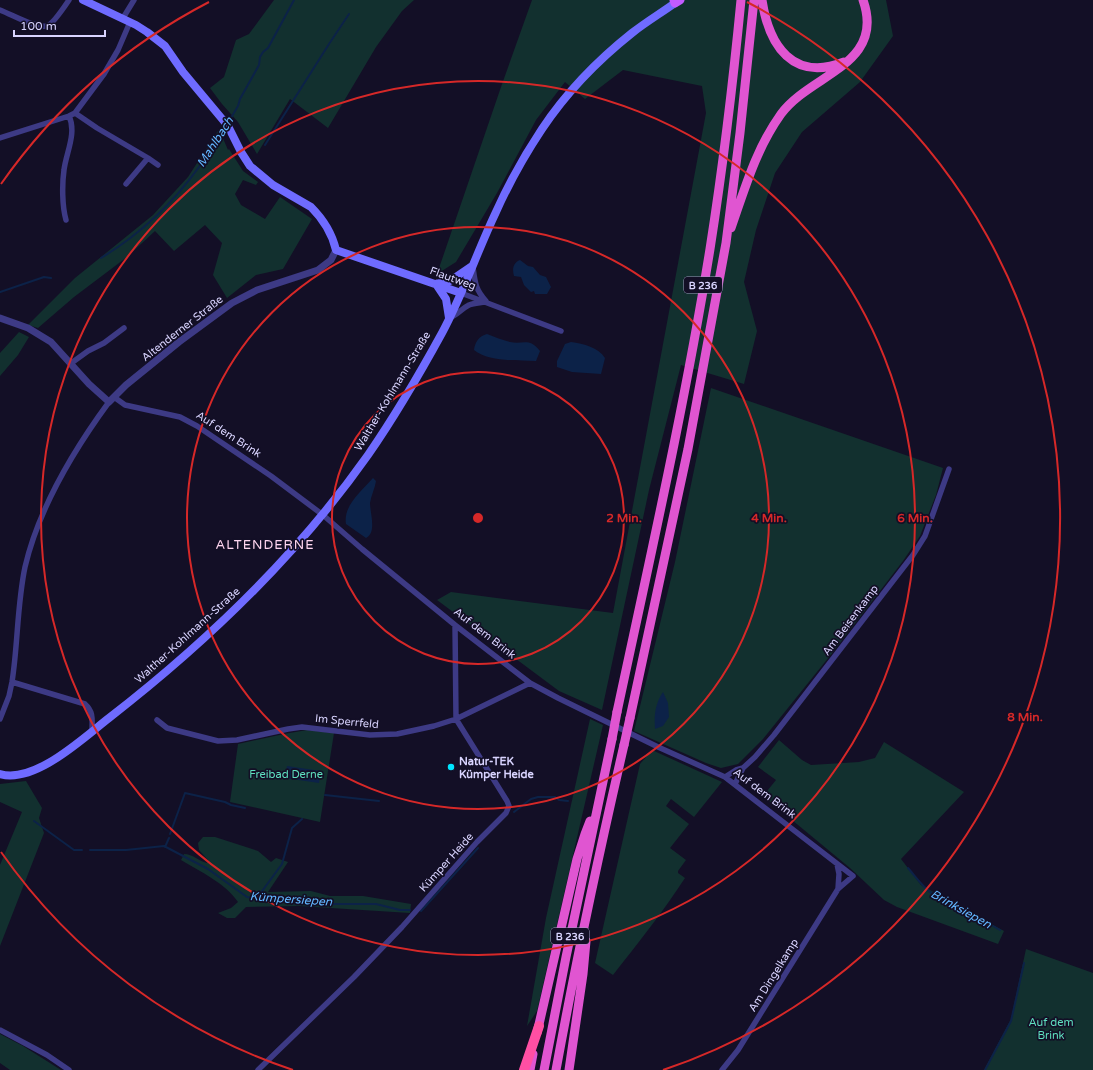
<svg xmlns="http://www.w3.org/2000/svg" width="1093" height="1070" viewBox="0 0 1093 1070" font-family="'Varela Round',sans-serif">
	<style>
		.green { fill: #12302f }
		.water { fill: #0c2248 }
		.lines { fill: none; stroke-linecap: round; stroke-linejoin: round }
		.stream { stroke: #0c2248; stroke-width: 2 }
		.minor { stroke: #3d3a85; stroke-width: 5.5 }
		.tertiary { stroke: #3d3a85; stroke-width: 7 }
		.secondary { stroke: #6f6bff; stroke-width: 8 }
		.primary { stroke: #c25bff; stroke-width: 9 }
		.trunk { stroke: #e055d1; stroke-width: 9 }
		.motorway { stroke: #ff4fa3; stroke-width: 10 }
		.trunk-bridge { stroke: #e055d1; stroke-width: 9 }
		.ring { fill: none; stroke: #d62828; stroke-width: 2 }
		.poi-dot { fill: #00e5ff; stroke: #130f26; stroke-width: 1.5 }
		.labels { text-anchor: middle; stroke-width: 3.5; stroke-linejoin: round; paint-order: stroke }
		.shield { fill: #130f26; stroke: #9e99be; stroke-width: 1 }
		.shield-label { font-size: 10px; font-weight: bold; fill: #d9d4ff }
		.street-label { font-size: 11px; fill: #d9d4ff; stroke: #130f26 }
		.poi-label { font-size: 11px; font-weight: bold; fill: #d9d4ff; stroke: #130f26; text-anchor: start }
		.park-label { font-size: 11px; fill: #5fe0c0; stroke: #130f26 }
		.water-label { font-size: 12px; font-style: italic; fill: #62b6ff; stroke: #130f26 }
		.quarter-label { font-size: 13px; letter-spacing: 1px; fill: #ffd6f0; stroke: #130f26 }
		.centre { fill: #d62828; stroke: #130f26; stroke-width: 2 }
		.ring-label { font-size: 12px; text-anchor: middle; font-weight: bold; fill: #d62828; stroke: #130f26; stroke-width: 3.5; stroke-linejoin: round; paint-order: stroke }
	</style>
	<rect width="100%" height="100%" fill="#130f26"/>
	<path class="green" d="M274,0H414L402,11L376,47L328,128L290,99L257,154L238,122L222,104L210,88L224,77L236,40L249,34Z
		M532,0H886L893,36L860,82L802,132L775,173L756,230L744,282L757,331L744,384L681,365L649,490L602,710L559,691L437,600L451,592L613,613L706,113L702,86L623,70L585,99L565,82L536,120L497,193L456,262L437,274L501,87Z
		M219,129L228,150L229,149L243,171L258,182L256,185L243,180L235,194L241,205L265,219L280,197L312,219L283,269L256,275L227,298L213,275L222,243L205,225L174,251L155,231L127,257L74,297L38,328L28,325L75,278L153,215L188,177Z
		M19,332L29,337L18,355L0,376V353Z
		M711,388L943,468L936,495L920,536L903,561L833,652L763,739L738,764L721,768L706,763L634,731L675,562Z
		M590,719L603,725L537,1011L527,1026L546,918Z
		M307,730L334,733L320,822L230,802L238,744L284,734Z
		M779,740L802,760L811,765L859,762L875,758L884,742L964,792L901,859L921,885L1004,931L998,944L897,907L884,900L850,868L763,796L776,780L758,767Z
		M652,750L722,782L694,817L671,799L666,806L689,824L670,848L686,860L678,871V873L685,878C663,912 638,943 613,975L595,963L640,764Z
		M26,781L42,808L39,818L44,833L0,946V865L22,812L0,802V784Z
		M203,837H215L258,851L271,862L276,858L288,862L268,892L311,891L330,896H363L411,904L410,913L299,906L246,907L235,918H227L218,913L231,908L238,902C225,883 201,872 181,860L184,854C193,854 198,861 207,863L208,860L199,850L198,843Z
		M1026,949L1093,973V1070H984L1011,1019Z
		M0,1034L23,1046L61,1070H10L0,1063Z"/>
	<path class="water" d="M520,260L528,266L533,267L540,275L546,277L551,287L547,294H535L534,291L531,292L524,285L521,277L514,276C512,269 513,263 520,260Z
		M487,334C495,337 502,340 510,342C523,345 529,337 540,351L536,361C517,360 489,362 474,350C475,342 479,336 487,334Z
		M571,342C584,344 598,347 605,358L601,374L572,372L557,367V361L565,344Z
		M373,478L376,481C375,488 371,496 370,503C370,513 377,533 366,538L346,524C343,505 362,491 373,478Z
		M663,692L668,703L669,717L663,726L655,729C654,715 655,704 663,692Z
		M287,766L321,771L319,783L285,778Z"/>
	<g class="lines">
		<path class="stream" d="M228,123L238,106L240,99L259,65L260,57L263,52L268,48L294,0
			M265,145L329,44L349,14
			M101,258C139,235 173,203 199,167C209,154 216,140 225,126
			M0,292L44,277L51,278
			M325,795L379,801
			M514,812L531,799L538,797H555L559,800L568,801
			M34,821L74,850H82
			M170,834L185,793L225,802L231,805L245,808
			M165,847L169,838
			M90,850H126L164,846L208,869L247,897L269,900L274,898L279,901L288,900L303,902L312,900L331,904H376L400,910H410
			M908,868C918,879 929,897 945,898L1000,930
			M257,898L282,864L292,828L302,819
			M421,911L478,848
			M985,1070L1011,1021L1024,963"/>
		<path class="minor" d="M0,10C11,14 37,29 47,26C53,24 65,6 69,0
			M123,18L134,0
			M75,113L97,128L148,158
			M0,138L69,116L75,113L104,74L118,50L130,22
			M126,184L148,158L158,165
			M66,220C62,206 62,184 64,170C66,153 77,133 69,116
			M473,267C475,282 475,289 486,301
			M461,293L561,331
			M449,318C458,315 461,309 469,305C474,303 479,303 485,302
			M70,364L88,351L104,343L124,328
			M114,397L125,405L180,417L197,426L271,476L323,515L362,549L455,625L530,683L558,698L658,747L725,777L853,876L838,889L738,1050L722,1070
			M12,682L85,704C94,712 92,720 92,731
			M0,719L9,696L12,682C18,644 17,605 25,567C39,507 73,451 109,402
			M157,720L167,728L218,741L237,740L288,729L302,727L370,735L397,734L434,726L456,719L530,683
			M725,777L736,770L743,768
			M735,784L743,768L755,757L774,735L913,555L925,536L949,469
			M837,864L839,874L838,889
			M0,1030L47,1055L69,1070
			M258,1070L354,977L402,927L477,842L506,813L509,806L507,801L456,719L455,625"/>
		<path class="tertiary" d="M0,318L28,328L51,342L89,384L109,402L126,385L179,342L232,303L257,290L318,270L331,260L336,250"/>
		<path class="secondary" d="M83,0L136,25L147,32L165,46L183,72L228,126L241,152L250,166L273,185L311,207C323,219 332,233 336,250L461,293
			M436,284L450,281L472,266
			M436,284L446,299L449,318
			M0,774C35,784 83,738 109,718C207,642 296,557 368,455C395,416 419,375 442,333C463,294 477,252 496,212C509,183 524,156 542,129C566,93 598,60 632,33C646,22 661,13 675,3"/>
		<path class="primary" d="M674,0L675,3L680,0"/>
		<path class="trunk" d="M762,0C769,46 793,82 844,62
			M731,228C745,188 756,149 781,114C810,74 886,65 863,0
			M617,712C650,558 685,404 710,249C723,166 733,83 741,0
			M630,718L688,449L726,243L740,133L754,0
			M537,1033L577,859L585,834L590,821
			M530,1070L533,1054
			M544,1070L566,957L612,739
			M556,1070C576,961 599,853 624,745
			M569,1070L583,974L586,941"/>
		<path class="motorway" d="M524,1070L539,1026"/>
		<path class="trunk-bridge" d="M612,739L617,712
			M624,745L630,718"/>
	</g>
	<g class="ring">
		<circle cx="478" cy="518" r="146"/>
		<circle cx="478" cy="518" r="291"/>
		<circle cx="478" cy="518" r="437"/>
		<path d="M293 1070A582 582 0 0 1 1 852M1 184A582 582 0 0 1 209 2M747 2A582 582 0 0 1 663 1070"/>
	</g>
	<circle class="poi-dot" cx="451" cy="767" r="4"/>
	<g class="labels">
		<g class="shield">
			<rect x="684" y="277" width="38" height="16" rx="3"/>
			<rect x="551" y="928" width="38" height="16" rx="3"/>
		</g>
		<g class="shield-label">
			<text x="703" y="289">B 236</text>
			<text x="570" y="940">B 236</text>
		</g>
		<g class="street-label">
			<text transform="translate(453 278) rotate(20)" y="4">Flautweg</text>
			<text transform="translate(182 328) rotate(-38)" y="4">Altenderner Straße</text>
			<text transform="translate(392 391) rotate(-59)" y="4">Walther-Kohlmann-Straße</text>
			<text transform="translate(229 434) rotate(33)" y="4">Auf dem Brink</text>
			<text transform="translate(850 620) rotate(-53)" y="4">Am Beisenkamp</text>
			<text transform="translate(485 633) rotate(38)" y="4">Auf dem Brink</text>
			<text transform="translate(187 635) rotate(-42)" y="4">Walther-Kohlmann-Straße</text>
			<text transform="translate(347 721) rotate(6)" y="4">Im Sperrfeld</text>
			<text transform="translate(765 793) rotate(37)" y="4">Auf dem Brink</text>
			<text transform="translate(446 862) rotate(-48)" y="4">Kümper Heide</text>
			<text transform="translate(773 975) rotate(-58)" y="4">Am Dingelkamp</text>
		</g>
		<g class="poi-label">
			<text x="459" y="765">Natur-TEK<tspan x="459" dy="13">Kümper Heide</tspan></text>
		</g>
		<g class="park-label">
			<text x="286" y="778">Freibad Derne</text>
			<text x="1051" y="1026">Auf dem<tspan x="1051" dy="13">Brink</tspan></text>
		</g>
		<g class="water-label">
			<text transform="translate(215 142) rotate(-57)" y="4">Mahlbach</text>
			<text transform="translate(291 899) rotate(4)" y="4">Kümpersiepen</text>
			<text transform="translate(961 909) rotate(29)" y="4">Brinksiepen</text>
		</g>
		<g class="quarter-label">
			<text x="265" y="549">ALTENDERNE</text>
		</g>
	</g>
	<circle cx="478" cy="518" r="6" class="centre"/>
	<g class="ring-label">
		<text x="624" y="522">2 Min.</text>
		<text x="769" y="522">4 Min.</text>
		<text x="915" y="522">6 Min.</text>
		<text x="1025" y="721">8 Min.</text>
	</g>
	<path d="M14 30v6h91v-6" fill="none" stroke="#d9d4ff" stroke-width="2"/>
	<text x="20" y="30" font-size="12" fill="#d9d4ff" stroke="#130f26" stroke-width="3" paint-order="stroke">100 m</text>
</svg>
